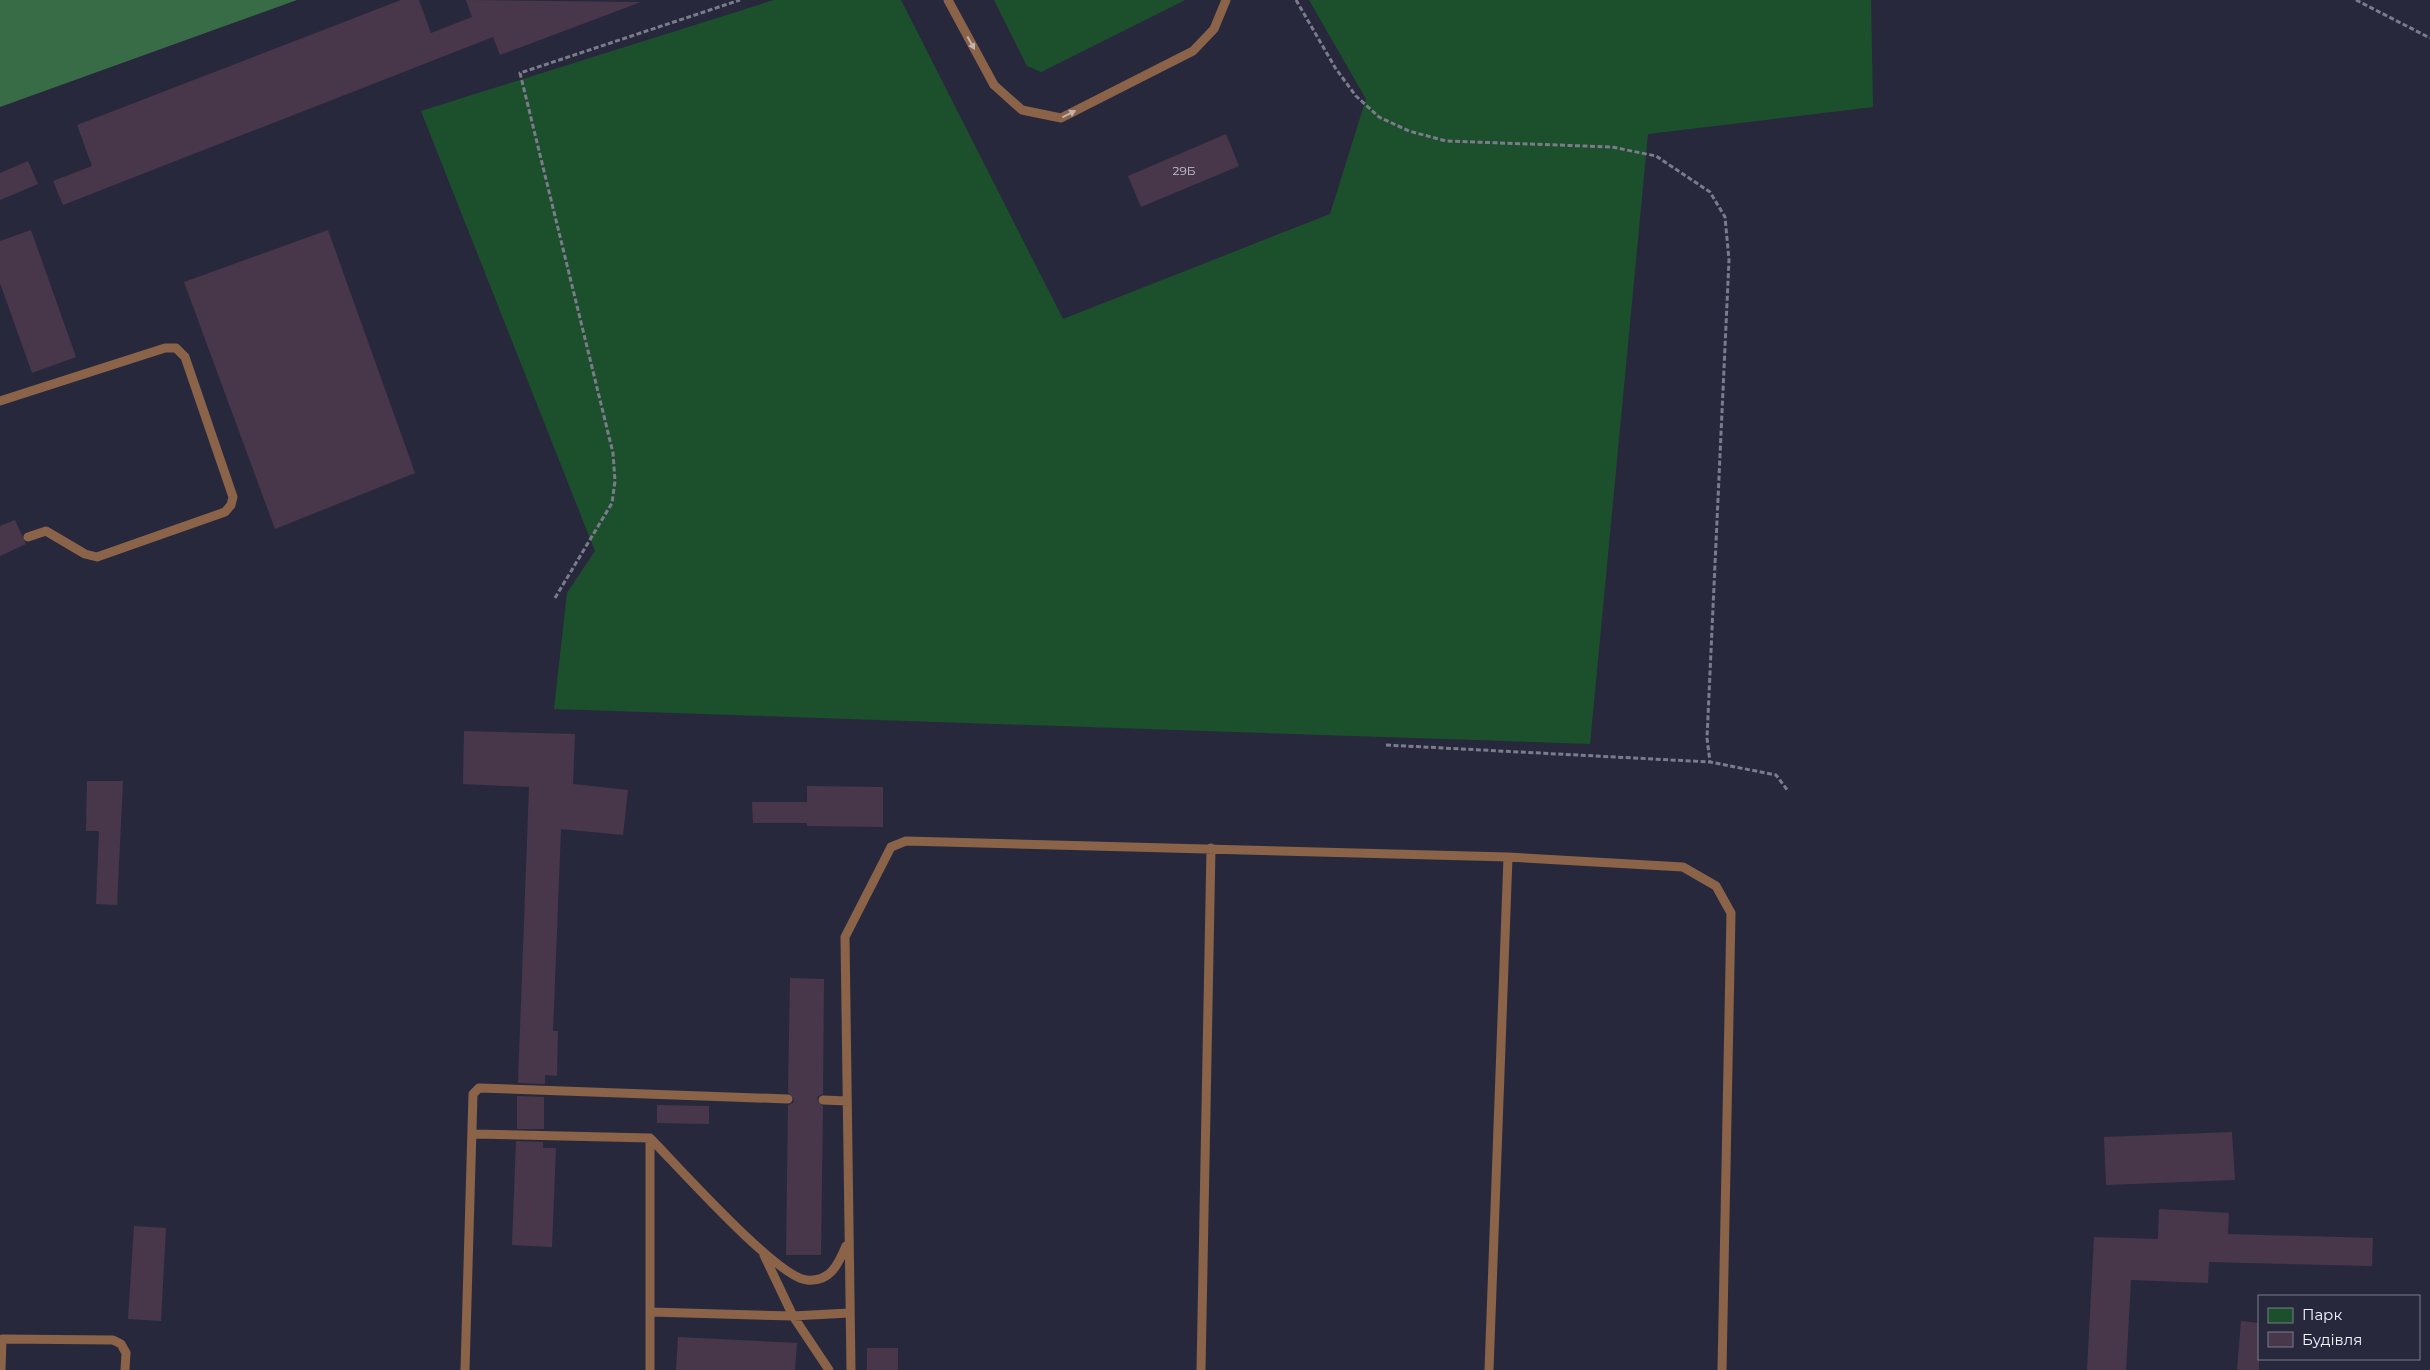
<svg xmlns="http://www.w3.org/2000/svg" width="2430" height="1370" viewBox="0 0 2430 1370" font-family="Montserrat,sans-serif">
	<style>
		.green { fill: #1c502c }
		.forest { fill: #386c46 }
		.building { fill: #48374a }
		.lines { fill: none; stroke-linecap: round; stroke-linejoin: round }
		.path { stroke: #7b7b8c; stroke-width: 3; stroke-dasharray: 5 2.5; stroke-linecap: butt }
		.service { stroke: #8a6348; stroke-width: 9 }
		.oneway { fill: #c4b3ad }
		.labels { text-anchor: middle; stroke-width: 4; stroke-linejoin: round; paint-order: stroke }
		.number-label { font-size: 12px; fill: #c8c5d2 }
	</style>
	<rect width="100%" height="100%" fill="#28283d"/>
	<path class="green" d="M774,0H901L1063,319L1330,214L1366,99L1309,0H1871L1873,107L1648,134L1590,744L554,709L567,593L595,551L421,111Z
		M994,0H1185L1041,72L1027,66Z"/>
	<path class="forest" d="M0,0H297L0,107Z"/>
	<path class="building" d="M401,0H419L431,33L472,17L466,0L641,2L500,55L493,37L63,205L53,181L92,166L77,125Z
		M1226,134L1239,166L1141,207L1128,176Z
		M28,161L38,184L0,200V173Z
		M31,230L76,357L32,373L0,283V241Z
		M328,230L415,473L275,529L184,282Z
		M15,520L26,544L0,556V526Z
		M464,731L575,734L573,784L628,790L623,835L561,829L553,1031H558L557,1076L545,1075V1084L518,1083L529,787L463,784Z
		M87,781H123L117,905L96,904L99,831H86Z
		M807,786L883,787V827L807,826V823H753L752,802H807Z
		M790,978L824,979L823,1094L818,1096L817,1100L823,1106L821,1255H786L788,1105L793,1103L794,1099L788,1093Z
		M517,1096L544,1097V1129H517Z
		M657,1105L709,1106V1124L657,1123Z
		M2232,1132L2235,1180L2106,1185L2104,1137Z
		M516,1141L543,1142V1148H556L552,1247L512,1245Z
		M2159,1209L2229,1213L2228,1234L2373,1238L2372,1266L2209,1262L2208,1283L2131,1280L2126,1370H2087L2094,1237L2158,1239Z
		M134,1226L166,1228L161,1321L128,1319Z
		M2241,1321L2259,1323V1370H2237Z
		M678,1337L797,1343L795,1370H676Z
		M867,1348H898V1370H867Z"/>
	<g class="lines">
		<path class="path" d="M1296,0L1336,69L1356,96L1379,117L1409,131L1446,141L1612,147L1656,156L1710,192L1725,217L1729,260L1707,738L1710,762L1776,775L1788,791
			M2356,0L2430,38
			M555,598L612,503L615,481L613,453L520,73L740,0
			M1386,745L1710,762"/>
		<path class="service" d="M948,0L994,85L1022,110L1061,118L1193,51L1214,29L1226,0
			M0,401L165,348H176L185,357L233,497L231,505L225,512L97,557L85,554L46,531L28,537
			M823,1100L847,1101
			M472,1134L650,1138C676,1164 777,1278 807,1280C830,1282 838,1265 846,1246
			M650,1138V1370
			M764,1255L793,1316L849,1313
			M651,1312L793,1316L829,1370
			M1,1370L2,1339L113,1340L121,1344L126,1353L125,1370
			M465,1370L473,1094L479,1088L788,1099
			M851,1370L845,937L891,847L906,841L1508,857L1683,867L1716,886L1731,913L1722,1370
			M1201,1370L1211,848
			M1489,1370L1508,857"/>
	</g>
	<defs><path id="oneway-solid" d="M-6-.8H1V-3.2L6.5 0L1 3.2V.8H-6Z" transform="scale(1.25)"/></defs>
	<g class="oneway">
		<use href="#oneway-solid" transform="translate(971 43) rotate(61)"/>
		<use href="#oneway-solid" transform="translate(1069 114) rotate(-27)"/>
	</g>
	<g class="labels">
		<g class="number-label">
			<text x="1184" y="175">29Б</text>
		</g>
	</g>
	<rect x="2258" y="1295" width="162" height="65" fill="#28283d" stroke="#797a8b"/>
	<rect x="2268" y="1308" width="25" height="15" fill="#1c502c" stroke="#797a8b"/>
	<text x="2302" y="1320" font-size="15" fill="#f3f4ff">Парк</text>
	<rect x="2268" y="1332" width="25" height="15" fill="#48374a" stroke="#797a8b"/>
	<text x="2302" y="1345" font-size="15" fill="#f3f4ff">Будівля</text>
</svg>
